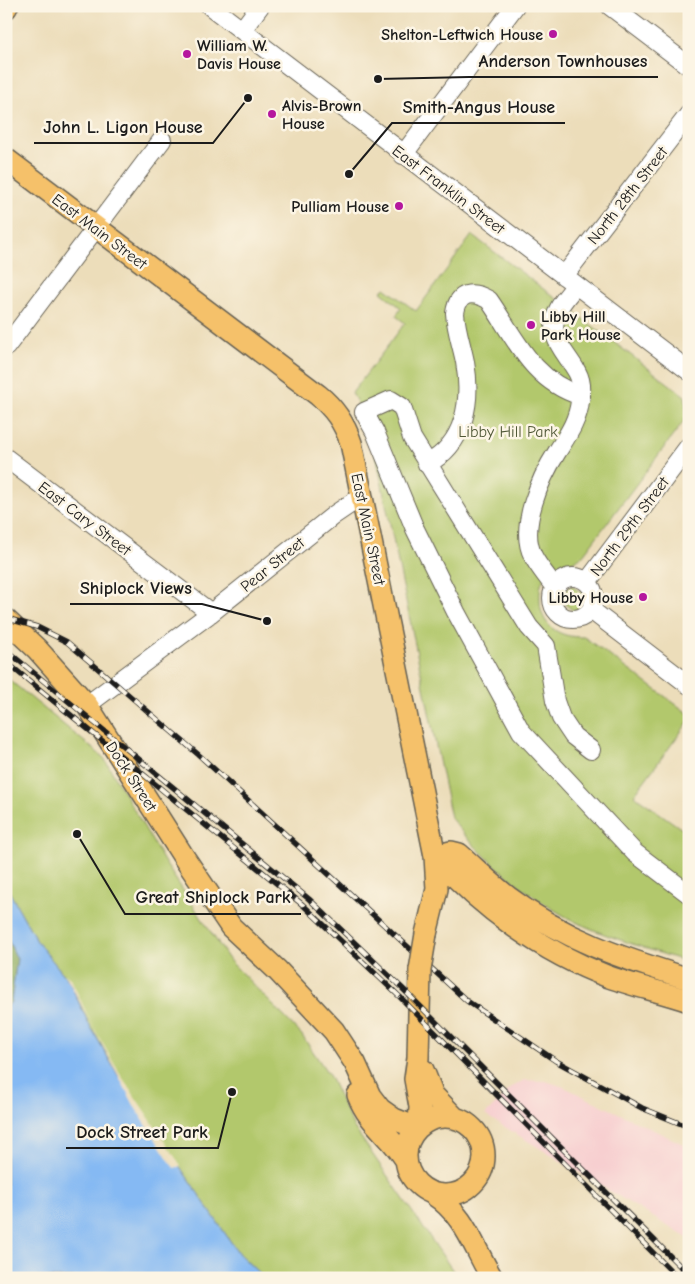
<svg xmlns="http://www.w3.org/2000/svg" width="695" height="1284" viewBox="0 0 695 1284" font-family="'Comic Neue',sans-serif">
	<style>
		.built { fill: #f7cfd0 }
		.green { fill: #b2c86c; stroke: #677244 }
		.forest { fill: #8dac60; stroke: #54643e }
		.water { fill: #85b9f3; stroke: #506a88 }
		.pier { fill: #ecddba }
		.lines { fill: none; stroke-linecap: round; stroke-linejoin: round }
		.minor-casing { stroke: #656053; stroke-width: 20 }
		.major-casing { stroke: #656053; stroke-width: 24 }
		.minor { stroke: #fff; stroke-width: 18 }
		.major { stroke: #f5c16b; stroke-width: 21 }
		.rail-casing { stroke: #1c1c1c; stroke-width: 5.5 }
		.rail { stroke: #fcf5e5; stroke-width: 4; stroke-dasharray: 11; stroke-linecap: butt }
		.major-bridge-casing { stroke: #656053; stroke-width: 24; stroke-linecap: butt }
		.major-bridge { stroke: #f5c16b; stroke-width: 21 }
		.poi-dot { fill: #b5179e; stroke: #fcf5e5; stroke-width: 2 }
		.labels { text-anchor: middle; stroke-width: 5; stroke-linejoin: round; paint-order: stroke }
		.poi-label { font-size: 16px; font-weight: bold; fill: #1c1c1c; stroke: #fcf5e5; text-anchor: end }
		.street-label { font-size: 16px; fill: #1c1c1c; stroke: #fcf5e5 }
		.park-label { font-size: 16px; fill: #505838; stroke: #fcf5e5 }
		.leader { fill: none; stroke: #1c1c1c; stroke-width: 2 }
		.callout-dot { fill: #1c1c1c; stroke: #fcf5e5; stroke-width: 2 }
		.callout-label { font-size: 18px; text-anchor: middle; font-weight: bold; fill: #1c1c1c; stroke: #fcf5e5; stroke-width: 5; stroke-linejoin: round; paint-order: stroke }
	</style>
	<rect width="100%" height="100%" fill="#fcf5e5"/>
	<filter id="ink" filterUnits="userSpaceOnUse"><feTurbulence type="fractalNoise" baseFrequency=".02" numOctaves="2"/><feDisplacementMap in="SourceGraphic" scale="10" xChannelSelector="R" yChannelSelector="G"/><feConvolveMatrix kernelMatrix="1 2 1 2 8 2 1 2 1" color-interpolation-filters="sRGB"/></filter>
	<filter id="wash" filterUnits="userSpaceOnUse"><feTurbulence type="fractalNoise" baseFrequency=".0096" numOctaves="4" result="noise"/><feDisplacementMap in="SourceGraphic" scale="20" xChannelSelector="R" yChannelSelector="G"/><feGaussianBlur stdDeviation="1.12" result="paint"/><feColorMatrix in="noise" values="0 0 0 0 0 0 0 0 0 0 0 0 0 0 0 0 0 1.4 0 .05"/><feComposite in="paint" operator="in"/></filter>
	<g filter="url(#wash)">
		<rect width="100%" height="100%" fill="#ecddba"/>
		<path class="built" d="M524,1080L546,1081L564,1087L689,1147V1239L485,1115L512,1087Z"/>
		<path class="green" d="M472,235L685,396L687,417L583,555C571,566 555,564 544,578C540,584 540,590 540,597C539,625 558,638 584,637L689,714V721L634,795L689,834V963C653,950 615,940 580,924C537,904 478,856 451,818L370,427L352,393L405,323L396,316L401,308L381,292L385,288L416,311Z
			M571,585L587,597L575,612L560,600Z
			M6,677L104,758L165,863L230,961L301,1034L329,1075L353,1126L458,1278H264L239,1254L118,1075L88,1022L69,981L38,943L6,886Z"/>
		<path class="forest" d="M6,935L17,959L11,1002L6,1008Z"/>
		<path class="water" d="M6,886L38,943L69,981L88,1022L118,1075L239,1254L264,1278H6V1008L11,1002L17,959L6,935Z"/>
		<path class="pier" d="M65,974L71,979L90,1021L120,1074L181,1166L174,1168L136,1109Z"/>
	</g>
	<g filter="url(#ink)">
		<g class="lines">
			<g class="minor-casing">
				<path id="minor" d="M210,6L689,371
					M610,6L689,66
					M242,30L260,6
					M403,155L515,6
					M564,276L689,114
					M6,347L162,140
					M6,458L211,613
					M427,464C465,444 472,402 465,362C462,346 456,330 455,313C458,292 472,290 489,300C516,339 532,381 581,396
					M552 598a21 21 0 1 1 42 0a21 21 0 1 1-42 0Z
					M587,582L689,446
					M555,588C548,577 539,568 533,556C518,527 541,477 557,452C567,436 578,421 580,401C582,391 582,381 577,372C565,350 546,338 558,310C562,301 570,293 576,285
					M591,610L689,685
					M87,705L211,613L334,515L362,496
					M591,750L573,736L561,718L555,701L546,646L529,627L412,438L402,407L391,400L364,412L375,432L415,529L456,612L521,731L635,853L689,894"/>
			</g>
			<g class="major-casing">
				<path id="major" d="M6,8L7,6
					M6,159L318,395C334,408 344,422 351,443L435,856L437,889L426,934
					M6,620L37,649L87,705L185,859L231,927L277,970L334,1031L355,1063L370,1096L380,1109L394,1119L417,1128
					M435,856C482,908 542,952 609,977C635,986 662,992 689,1001
					M435,856L451,852L459,854C475,868 491,884 508,897C565,940 622,958 689,979
					M423,1070L433,1095L455,1118
					M358,1095C369,1124 390,1134 406,1160
					M406 1156a39 39 0 1 1 78 0a39 39 0 1 1-78 0Z
					M419,1126L420,1107L415,1079L418,1058L420,970
					M433,1194C465,1215 473,1246 492,1278"/>
			</g>
			<use href="#minor" class="minor"/>
			<use href="#major" class="major"/>
			<g class="rail-casing">
				<path id="rail" d="M6,618L37,627L67,642L200,756L467,1001L556,1061L642,1108L689,1127
					M6,650L309,899L403,989L689,1275
					M6,662L303,905L400,997L678,1278"/>
			</g>
			<use href="#rail" class="rail"/>
			<g class="major-bridge-casing">
				<path id="major-bridge" d="M420,970L426,934"/>
			</g>
			<use href="#major-bridge" class="major-bridge"/>
		</g>
	</g>
	<g class="poi-dot">
		<circle cx="553" cy="34" r="5"/>
		<circle cx="187" cy="54" r="5"/>
		<circle cx="272" cy="114" r="5"/>
		<circle cx="399" cy="206" r="5"/>
		<circle cx="531" cy="325" r="5"/>
		<circle cx="643" cy="597" r="5"/>
	</g>
	<g class="labels">
		<g class="poi-label">
			<text x="543" y="40">Shelton-Leftwich House</text>
			<text x="197" y="51" text-anchor="start">William W.<tspan x="197" dy="18">Davis House</tspan></text>
			<text x="282" y="111" text-anchor="start">Alvis-Brown<tspan x="282" dy="18">House</tspan></text>
			<text x="389" y="212">Pulliam House</text>
			<text x="541" y="322" text-anchor="start">Libby Hill<tspan x="541" dy="18">Park House</tspan></text>
			<text x="633" y="603">Libby House</text>
		</g>
		<g class="street-label">
			<text transform="translate(449 189) rotate(37)" y="6">East Franklin Street</text>
			<text transform="translate(627 195) rotate(-52)" y="6">North 28th Street</text>
			<text transform="translate(100 231) rotate(37)" y="6">East Main Street</text>
			<text transform="translate(85 518) rotate(37)" y="6">East Cary Street</text>
			<text transform="translate(629 526) rotate(-53)" y="6">North 29th Street</text>
			<text transform="translate(369 529) rotate(78)" y="6">East Main Street</text>
			<text transform="translate(272 564) rotate(-39)" y="6">Pear Street</text>
			<text transform="translate(132 776) rotate(57)" y="6">Dock Street</text>
		</g>
		<g class="park-label">
			<text x="508" y="437">Libby Hill Park</text>
		</g>
	</g>
	<path class="leader" d="M378 79L469 77H658M349 174L392 123H565M248 98L213 143H34M267 621L202 604H70M77 834L125 914H301M232 1092L218 1148H66"/>
	<g class="callout-dot">
		<circle cx="378" cy="79" r="5"/>
		<circle cx="349" cy="174" r="5"/>
		<circle cx="248" cy="98" r="5"/>
		<circle cx="267" cy="621" r="5"/>
		<circle cx="77" cy="834" r="5"/>
		<circle cx="232" cy="1092" r="5"/>
	</g>
	<g class="callout-label">
		<text x="563" y="67">Anderson Townhouses</text>
		<text x="479" y="113">Smith-Angus House</text>
		<text x="123" y="133">John L. Ligon House</text>
		<text x="136" y="594">Shiplock Views</text>
		<text x="213" y="903">Great Shiplock Park</text>
		<text x="142" y="1138">Dock Street Park</text>
	</g>
	<rect width="695" height="1284" fill="none" stroke="#fcf5e5" stroke-width="25"/>
</svg>
